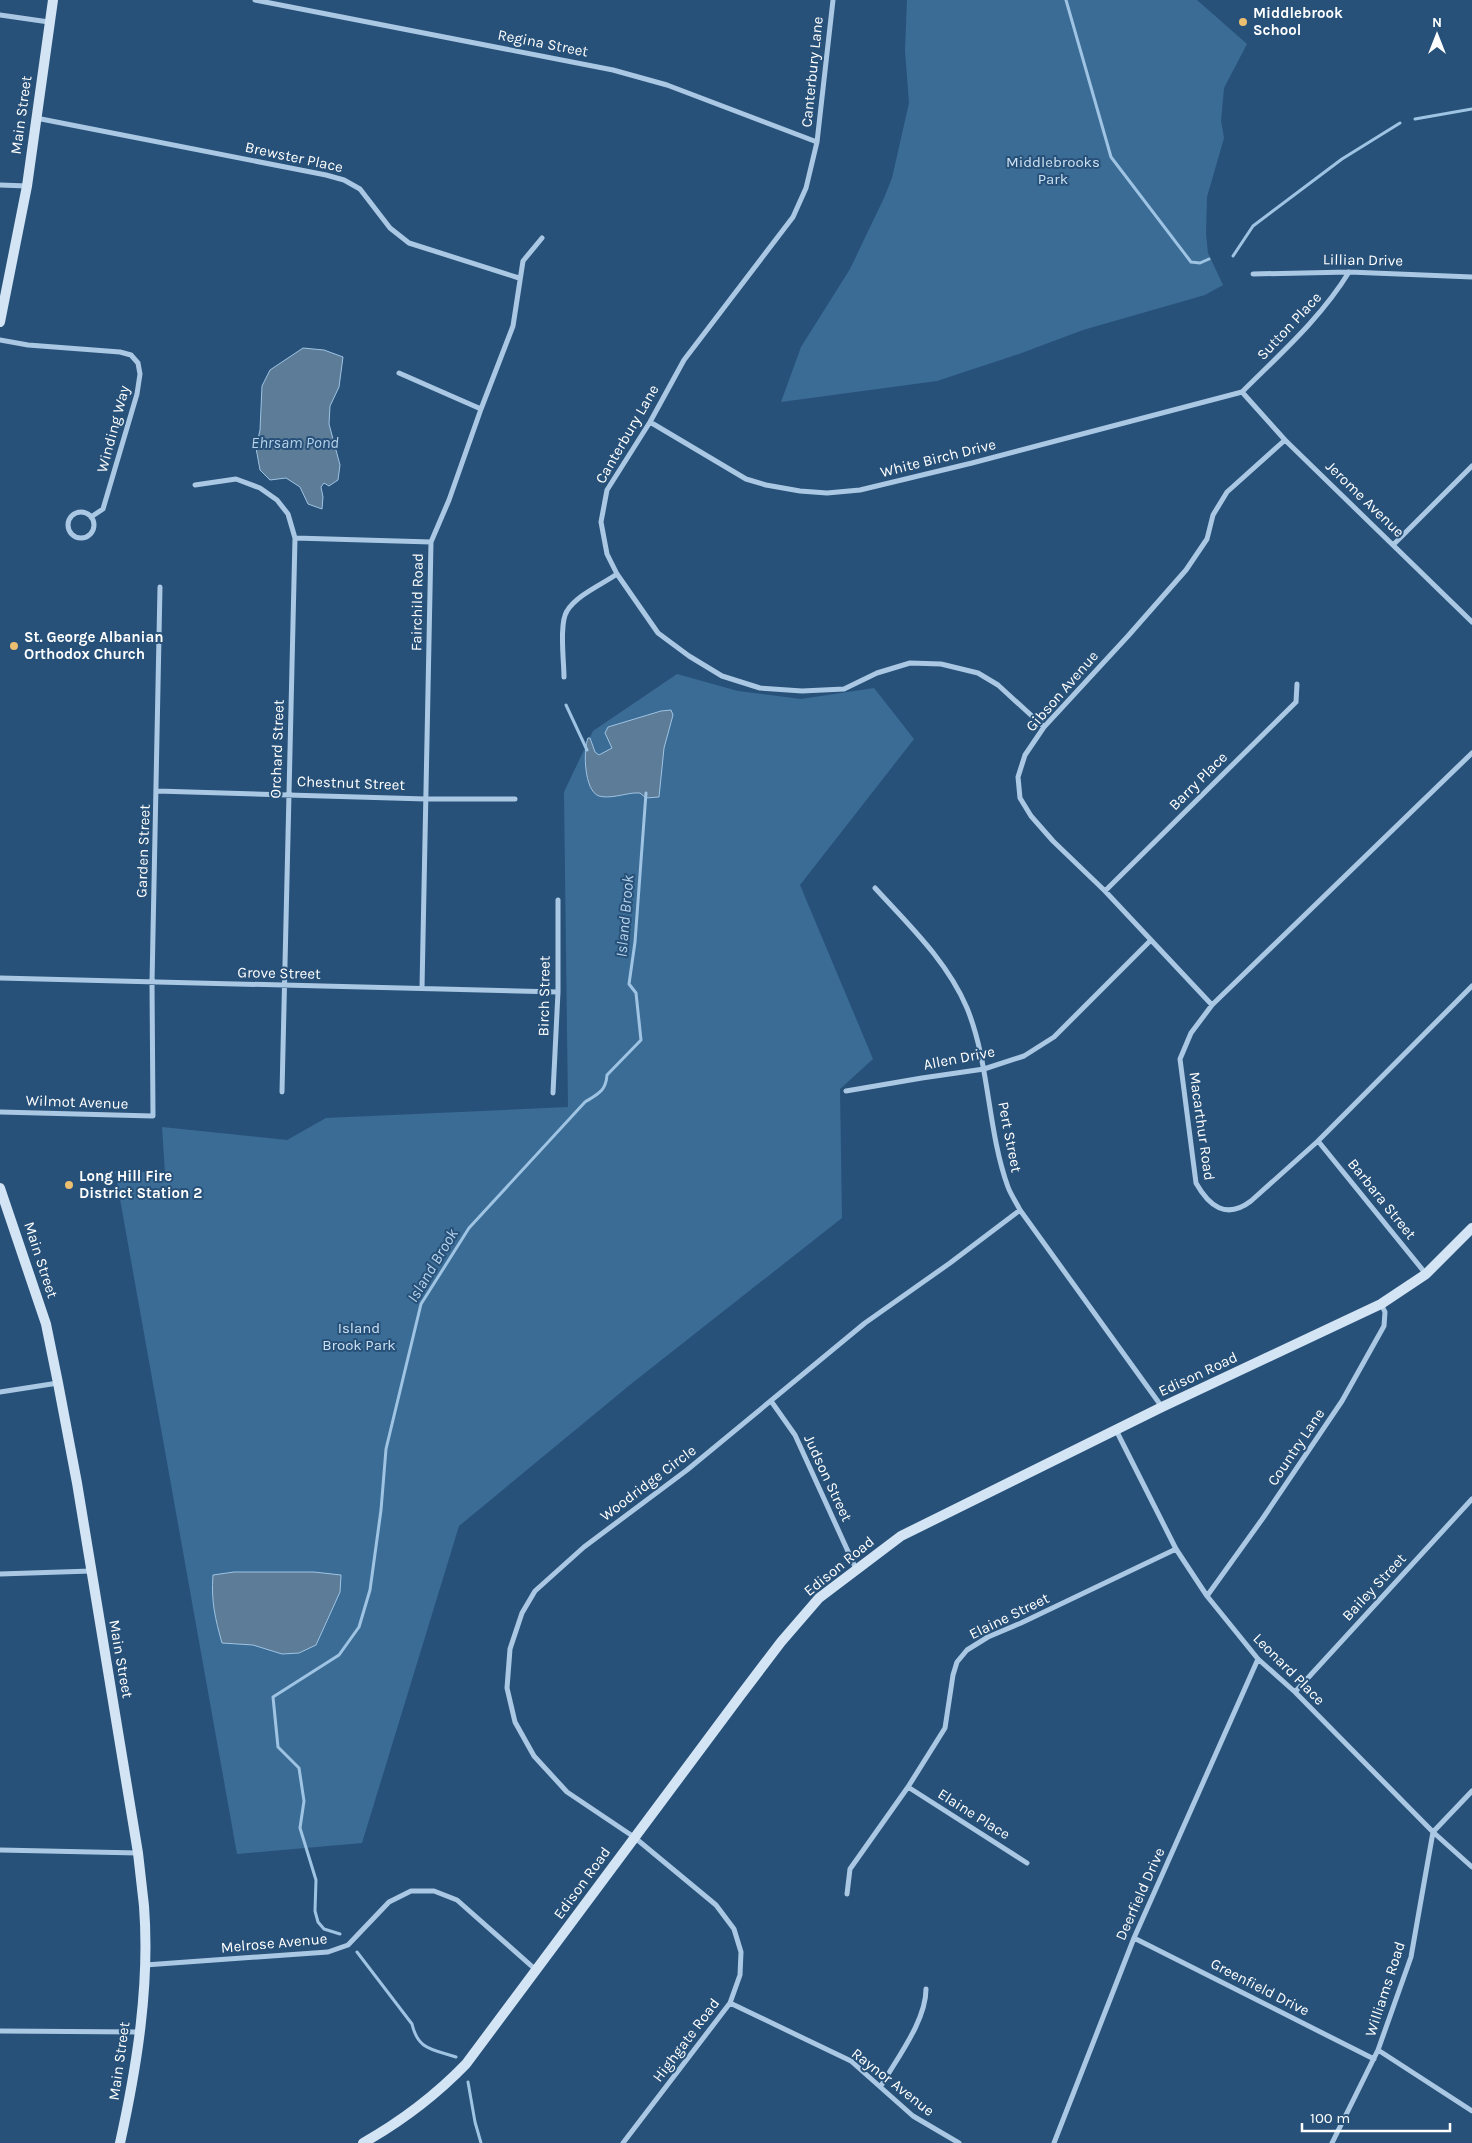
<svg xmlns="http://www.w3.org/2000/svg" width="1472" height="2143" viewBox="0 0 1472 2143" font-family="Karla,sans-serif">
	<style>
		.green { fill: #3b6c96 }
		.water { fill: #5d7c98; stroke: #9fc4e3 }
		.lines { fill: none; stroke-linecap: round; stroke-linejoin: round }
		.stream { stroke: #9fc4e3; stroke-width: 3 }
		.street { stroke: #aac8e3; stroke-width: 5 }
		.secondary { stroke: #d3e4f4; stroke-width: 10 }
		.poi-dot { fill: #ebbe70; stroke: #275179; stroke-width: 2 }
		.labels { text-anchor: middle; stroke-width: 4; stroke-linejoin: round; paint-order: stroke }
		.poi-label { font-size: 15px; font-weight: bold; fill: #fff; stroke: #275179; text-anchor: start }
		.street-label { font-size: 15px; fill: #fff; stroke: #275179 }
		.park-label { font-size: 15px; fill: #cce1f3; stroke: #275179 }
		.water-label { font-size: 16px; font-style: italic; fill: #b5d2eb; stroke: #275179 }
	</style>
	<rect width="100%" height="100%" fill="#275179"/>
	<path class="green" d="M907,0H1197L1247,44L1224,88L1221,121L1224,138L1207,197L1206,234L1208,253L1223,285L1205,295L1083,330L1019,354L937,381L781,402L801,347L850,269L884,198L892,178L909,103L905,51Z
		M677,674L738,691L801,699L874,688L914,739L800,885L873,1059L840,1089L842,1218L631,1384L459,1526L362,1843L237,1854L115,1171L165,1173L162,1127L287,1140L326,1118L568,1107L564,792L593,731Z"/>
	<path class="water" d="M303,348L324,350L343,357L339,387L330,406L329,424L340,465L338,480L329,486L324,483L321,487L323,497L322,509L308,504L300,487L286,478L270,480L260,470L256,448L260,430L262,386L270,370Z
		M671,710L673,715L664,748L659,797L646,798L640,793H634C624,794 609,799 599,796C584,791 583,750 588,738H590L595,752L599,755L612,748L605,733L608,727L661,711Z
		M234,1572H314L341,1575L340,1592L316,1645L299,1653L282,1654L253,1645L222,1643C215,1618 211,1601 213,1575Z"/>
	<g class="lines">
		<path class="stream" d="M1066,0L1111,157L1191,262L1200,263L1209,259
			M1415,119L1472,109
			M1233,256L1253,226L1342,159L1400,123
			M566,705L587,750
			M340,1934L324,1929L318,1922L315,1911L316,1880L300,1828L304,1801L299,1768L278,1747L273,1697L339,1655L359,1627L370,1590L381,1510L386,1449L421,1304L469,1228L585,1102C598,1094 606,1091 607,1075L641,1040L636,993L629,984L635,942L646,793
			M357,1952L412,2024C418,2050 432,2049 456,2057
			M468,2082L475,2122L481,2143"/>
		<path class="street" d="M255,0L613,70L667,85L817,142
			M833,0L817,142L806,188L793,217L684,360L650,422L607,490L601,522L607,554L617,574L658,633L689,656L722,676L760,688L802,691L844,689L877,673L910,663L941,664L978,673L998,685L1044,727
			M0,15L49,22
			M36,118L326,175L344,180L360,189L390,228L409,243L519,278
			M0,185L27,186
			M1253,274L1349,272L1472,277
			M0,340L28,345L120,352L131,355L138,363L140,374L137,394L103,509L91,517
			M399,373L481,409
			M1242,392L1285,440L1472,622
			M1242,392C1280,354 1321,318 1349,272
			M650,422L746,479L766,485L800,491L827,493L860,490L972,463L1242,392
			M195,485L236,479L260,488L277,500L288,514L295,538L282,1092
			M68 525a13 13 0 1 1 26 0a13 13 0 1 1-26 0Z
			M295,538L431,542
			M1394,544L1472,466
			M564,677C564,662 559,623 567,611C577,595 601,585 617,574
			M1472,753L1212,1005L1191,1033L1180,1059L1196,1183C1209,1206 1226,1220 1251,1201L1318,1141L1472,986
			M157,791L426,799H515
			M875,888C909,925 947,961 967,1008C990,1065 987,1129 1008,1187C1011,1195 1016,1202 1020,1210L1162,1407
			M1105,891L1296,702L1297,684
			M0,978L558,992
			M422,988L431,542L449,500L481,409L513,326L523,261L542,238
			M1212,1005L1105,891L1053,841L1031,816L1020,798L1018,777L1025,755L1044,727L1128,636L1186,570L1207,539L1213,515L1227,492L1285,440
			M846,1091L922,1078L984,1069L1024,1056L1054,1037L1151,940
			M553,1093L558,992V900
			M0,1112L153,1116L152,983L160,587
			M1318,1141L1426,1274
			M0,1392L58,1383
			M771,1401L795,1435L856,1569
			M1116,1430L1176,1549L1207,1596L1258,1659L1295,1692L1433,1832L1472,1867
			M0,1574L91,1571
			M1207,1596L1263,1518L1342,1401L1384,1326L1385,1312L1381,1304
			M1295,1692L1472,1499
			M908,1787L1027,1863
			M0,1850L138,1853
			M847,1894L850,1869L908,1787L945,1728L953,1675L957,1662L967,1650L988,1637L1021,1623L1176,1549
			M1134,1938L1374,2059
			M145,1965L328,1952L348,1945L389,1902L411,1891H434L457,1900L536,1970
			M730,2003L851,2061L913,2116L959,2143
			M0,2031L139,2032
			M1378,2050L1472,2111
			M881,2086C897,2058 926,2021 926,1989
			M623,2143L730,2003L740,1975L741,1952L734,1929L716,1905L634,1837L567,1792L534,1756L515,1722L507,1688L510,1649L522,1613L535,1591L584,1547L687,1470L865,1323L950,1263L1020,1210
			M1054,2143L1134,1938L1258,1659
			M1332,2143L1378,2050L1411,1957L1433,1832L1472,1791"/>
		<path class="secondary" d="M0,322L27,186L53,0
			M0,1188L46,1324L58,1383L77,1483L138,1853C140,1870 142,1888 144,1906C150,1985 137,2066 120,2143
			M363,2143C402,2121 435,2096 466,2064L740,1696L781,1642L819,1598L901,1536L1162,1407L1381,1304L1426,1274L1472,1228"/>
	</g>
	<g class="poi-dot">
		<circle cx="1243" cy="22" r="5"/>
		<circle cx="14" cy="646" r="5"/>
		<circle cx="69" cy="1185" r="5"/>
	</g>
	<g class="labels">
		<g class="poi-label">
			<text x="1253" y="18">Middlebrook<tspan x="1253" dy="17">School</tspan></text>
			<text x="24" y="642">St. George Albanian<tspan x="24" dy="17">Orthodox Church</tspan></text>
			<text x="79" y="1181">Long Hill Fire<tspan x="79" dy="17">District Station 2</tspan></text>
		</g>
		<g class="street-label">
			<text transform="translate(543 43) rotate(11)" y="5">Regina Street</text>
			<text transform="translate(812 72) rotate(-84)" y="5">Canterbury Lane</text>
			<text transform="translate(21 115) rotate(-82)" y="5">Main Street</text>
			<text transform="translate(294 157) rotate(12)" y="5">Brewster Place</text>
			<text transform="translate(1363 260) rotate(1)" y="5">Lillian Drive</text>
			<text transform="translate(1289 326) rotate(-47)" y="5">Sutton Place</text>
			<text transform="translate(113 429) rotate(-75)" y="5">Winding Way</text>
			<text transform="translate(627 434) rotate(-60)" y="5">Canterbury Lane</text>
			<text transform="translate(938 458) rotate(-14)" y="5">White Birch Drive</text>
			<text transform="translate(1365 499) rotate(44)" y="5">Jerome Avenue</text>
			<text transform="translate(417 602) rotate(-89)" y="5">Fairchild Road</text>
			<text transform="translate(1062 691) rotate(-49)" y="5">Gibson Avenue</text>
			<text transform="translate(277 749) rotate(-88)" y="5">Orchard Street</text>
			<text transform="translate(1198 781) rotate(-45)" y="5">Barry Place</text>
			<text transform="translate(351 783) rotate(2)" y="5">Chestnut Street</text>
			<text transform="translate(143 851) rotate(-88)" y="5">Garden Street</text>
			<text transform="translate(279 973) rotate(1)" y="5">Grove Street</text>
			<text transform="translate(544 996) rotate(-89)" y="5">Birch Street</text>
			<text transform="translate(959 1058) rotate(-11)" y="5">Allen Drive</text>
			<text transform="translate(77 1102) rotate(2)" y="5">Wilmot Avenue</text>
			<text transform="translate(1202 1126) rotate(82)" y="5">Macarthur Road</text>
			<text transform="translate(1010 1137) rotate(79)" y="5">Pert Street</text>
			<text transform="translate(1382 1199) rotate(51)" y="5">Barbara Street</text>
			<text transform="translate(41 1260) rotate(72)" y="5">Main Street</text>
			<text transform="translate(1198 1374) rotate(-25)" y="5">Edison Road</text>
			<text transform="translate(1296 1447) rotate(-56)" y="5">Country Lane</text>
			<text transform="translate(828 1478) rotate(65)" y="5">Judson Street</text>
			<text transform="translate(648 1483) rotate(-37)" y="5">Woodridge Circle</text>
			<text transform="translate(839 1566) rotate(-39)" y="5">Edison Road</text>
			<text transform="translate(1374 1587) rotate(-47)" y="5">Bailey Street</text>
			<text transform="translate(1009 1616) rotate(-26)" y="5">Elaine Street</text>
			<text transform="translate(121 1659) rotate(80)" y="5">Main Street</text>
			<text transform="translate(1289 1669) rotate(45)" y="5">Leonard Place</text>
			<text transform="translate(974 1814) rotate(32)" y="5">Elaine Place</text>
			<text transform="translate(582 1883) rotate(-54)" y="5">Edison Road</text>
			<text transform="translate(1140 1894) rotate(-66)" y="5">Deerfield Drive</text>
			<text transform="translate(274 1943) rotate(-5)" y="5">Melrose Avenue</text>
			<text transform="translate(1260 1987) rotate(27)" y="5">Greenfield Drive</text>
			<text transform="translate(1385 1989) rotate(-72)" y="5">Williams Road</text>
			<text transform="translate(686 2040) rotate(-53)" y="5">Highgate Road</text>
			<text transform="translate(119 2061) rotate(-82)" y="5">Main Street</text>
			<text transform="translate(893 2082) rotate(38)" y="5">Raynor Avenue</text>
		</g>
		<g class="park-label">
			<text x="1053" y="167">Middlebrooks<tspan x="1053" dy="17">Park</tspan></text>
			<text x="359" y="1333">Island<tspan x="359" dy="17">Brook Park</tspan></text>
		</g>
		<g class="water-label">
			<text x="295" y="448">Ehrsam Pond</text>
			<text transform="translate(624 916) rotate(-85)" y="6">Island Brook</text>
			<text transform="translate(432 1265) rotate(-59)" y="6">Island Brook</text>
		</g>
	</g>
	<g transform="translate(1437 35)" stroke="#275179" stroke-width="4" paint-order="stroke">
	<path d="M0-4L9 19L0 12L-9 19Z" fill="#ffffff"/>
	<text y="-8" font-size="14" font-weight="bold" text-anchor="middle" fill="#ffffff">N</text>
	</g>
	<path d="M1302 2123v8h148v-8" fill="none" stroke="#ffffff" stroke-width="2.5"/>
	<text x="1310" y="2123" font-size="15" fill="#ffffff" stroke="#275179" stroke-width="4" paint-order="stroke">100 m</text>
</svg>
